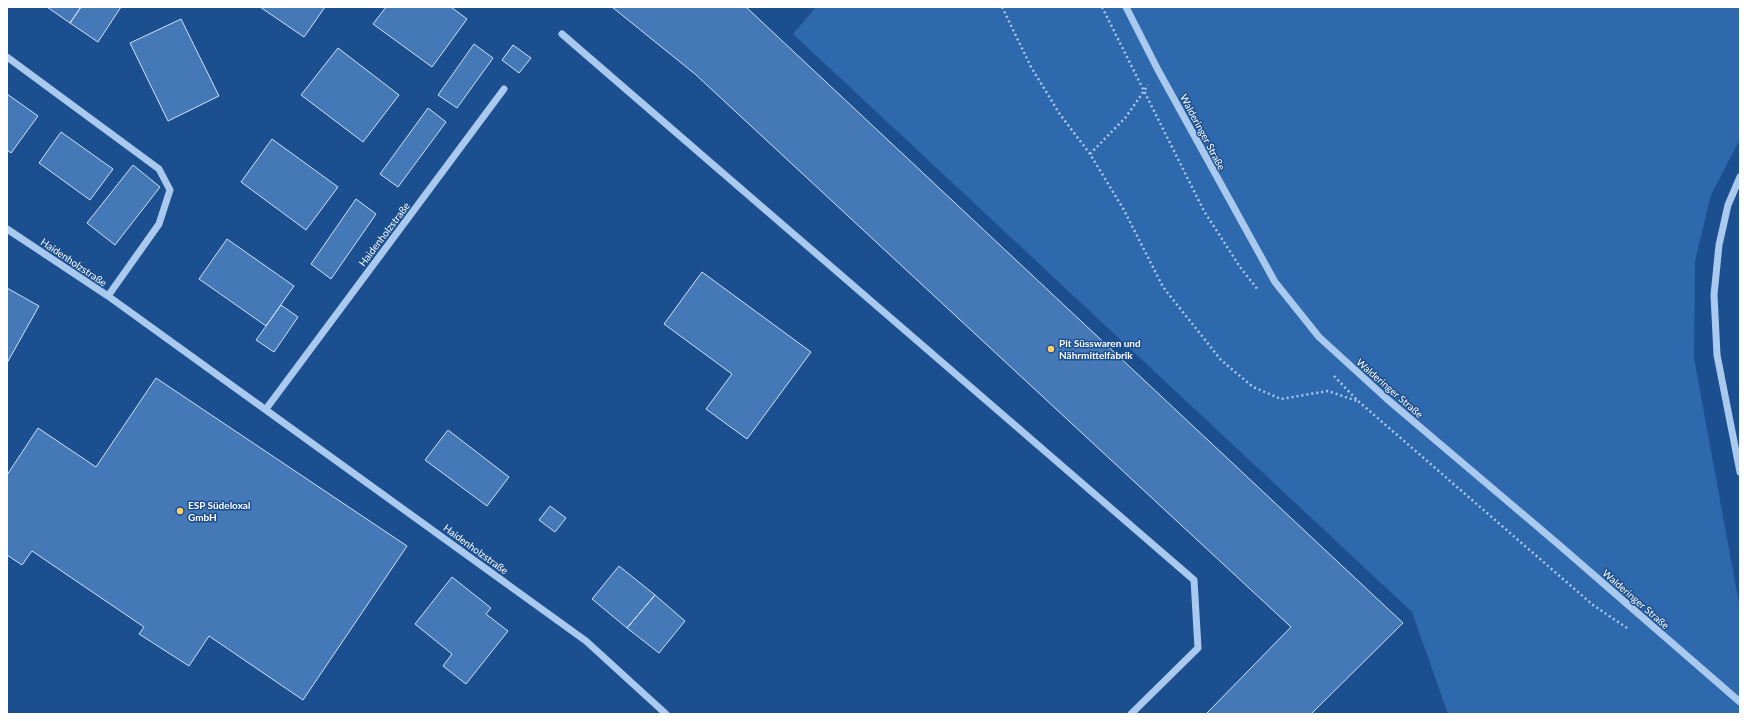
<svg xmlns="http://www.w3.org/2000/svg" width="1747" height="721" viewBox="0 0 1747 721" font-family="Lato,sans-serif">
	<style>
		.green { fill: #2e69ad }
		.building { fill: #4478b7; stroke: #cfe3fa }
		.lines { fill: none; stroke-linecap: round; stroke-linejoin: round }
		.path { stroke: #a9c9ee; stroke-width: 2.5; stroke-dasharray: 2 3; stroke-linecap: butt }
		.minor { stroke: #a9c9ee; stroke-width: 7 }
		.poi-dot { fill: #ffd166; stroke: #1b4f8f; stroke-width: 1.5 }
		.labels { text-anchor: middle; stroke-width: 3; stroke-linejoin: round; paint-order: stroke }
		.street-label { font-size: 10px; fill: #fff; stroke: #1b4f8f }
		.poi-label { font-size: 10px; font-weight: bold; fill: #fff; stroke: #1b4f8f; text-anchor: start }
	</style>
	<rect width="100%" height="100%" fill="#1b4f8f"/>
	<path class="green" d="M816,7H1740V139L1711,195L1695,261L1694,358L1740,609V714H1448L1412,612L793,34Z"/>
	<path class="building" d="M47,7H81L70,23Z
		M81,7H121L98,42L70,23Z
		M260,7H325L304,37Z
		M386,7H451L467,19L432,67L373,24Z
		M612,7H746L1403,623L1311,714H1206L1291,627L695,74Z
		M181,19L219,96L168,121L130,43Z
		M474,44L493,58L457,108L438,95Z
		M513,45L531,58L519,73L502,60Z
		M338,48L399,95L363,142L301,95Z
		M7,94L38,116L11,153L7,150Z
		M428,108L446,122L398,187L380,174Z
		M61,132L113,169L90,200L39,163Z
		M272,139L338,187L306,230L241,182Z
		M133,165L160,187L115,245L87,223Z
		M356,199L376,214L331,279L311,264Z
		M227,239L294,286L266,326L199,279Z
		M702,272L811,352L747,439L706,409L732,374L664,324Z
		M7,288L39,306L7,363Z
		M281,305L298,317L274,352L256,340Z
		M156,378L407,546L303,700L209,636L189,666L139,634L144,627L32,551L22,565L7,555V475L38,428L96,467Z
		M448,430L509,477L487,506L425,460Z
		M550,506L566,518L555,532L539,520Z
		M619,566L655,595L627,628L592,599Z
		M452,577L491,608L486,614L508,631L466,684L443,666L452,654L415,624Z
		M655,595L685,621L659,653L627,628Z"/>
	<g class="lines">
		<path class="path" d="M1002,7L1031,67L1059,113L1090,154L1124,210L1163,287L1221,360L1253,387L1281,399L1328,391L1357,401
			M1102,7L1204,211L1240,267L1258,290
			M1090,154L1126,117L1148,85
			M1334,376L1358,401L1593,605L1627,628"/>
		<path class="minor" d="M1126,7L1158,70L1275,282L1319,337L1387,399L1558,544L1740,702
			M562,34L1194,580L1198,648L1131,714
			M7,57L159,169L170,190L159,224L108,296
			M1740,177L1728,205L1719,245L1714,295L1717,355L1740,472
			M7,229L108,296L586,641L666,714
			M266,409L504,89"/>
	</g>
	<g class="poi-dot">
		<circle cx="1051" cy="349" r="4"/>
		<circle cx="180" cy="511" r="4"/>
	</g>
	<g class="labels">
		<g class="street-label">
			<text transform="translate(1203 132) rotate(62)" y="4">Walderinger Straße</text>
			<text transform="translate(384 234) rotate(-53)" y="4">Haidenholzstraße</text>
			<text transform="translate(74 262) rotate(34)" y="4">Haidenholzstraße</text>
			<text transform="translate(1390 388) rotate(41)" y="4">Walderinger Straße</text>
			<text transform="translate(476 549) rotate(36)" y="4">Haidenholzstraße</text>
			<text transform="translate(1636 599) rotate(41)" y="4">Walderinger Straße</text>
		</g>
		<g class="poi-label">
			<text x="1059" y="347">Pit Süsswaren und<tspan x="1059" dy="12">Nährmittelfabrik</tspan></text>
			<text x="188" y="509">ESP Südeloxal<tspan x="188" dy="12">GmbH</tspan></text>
		</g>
	</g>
	<rect width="1747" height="721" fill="none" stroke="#ffffff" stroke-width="16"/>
</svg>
